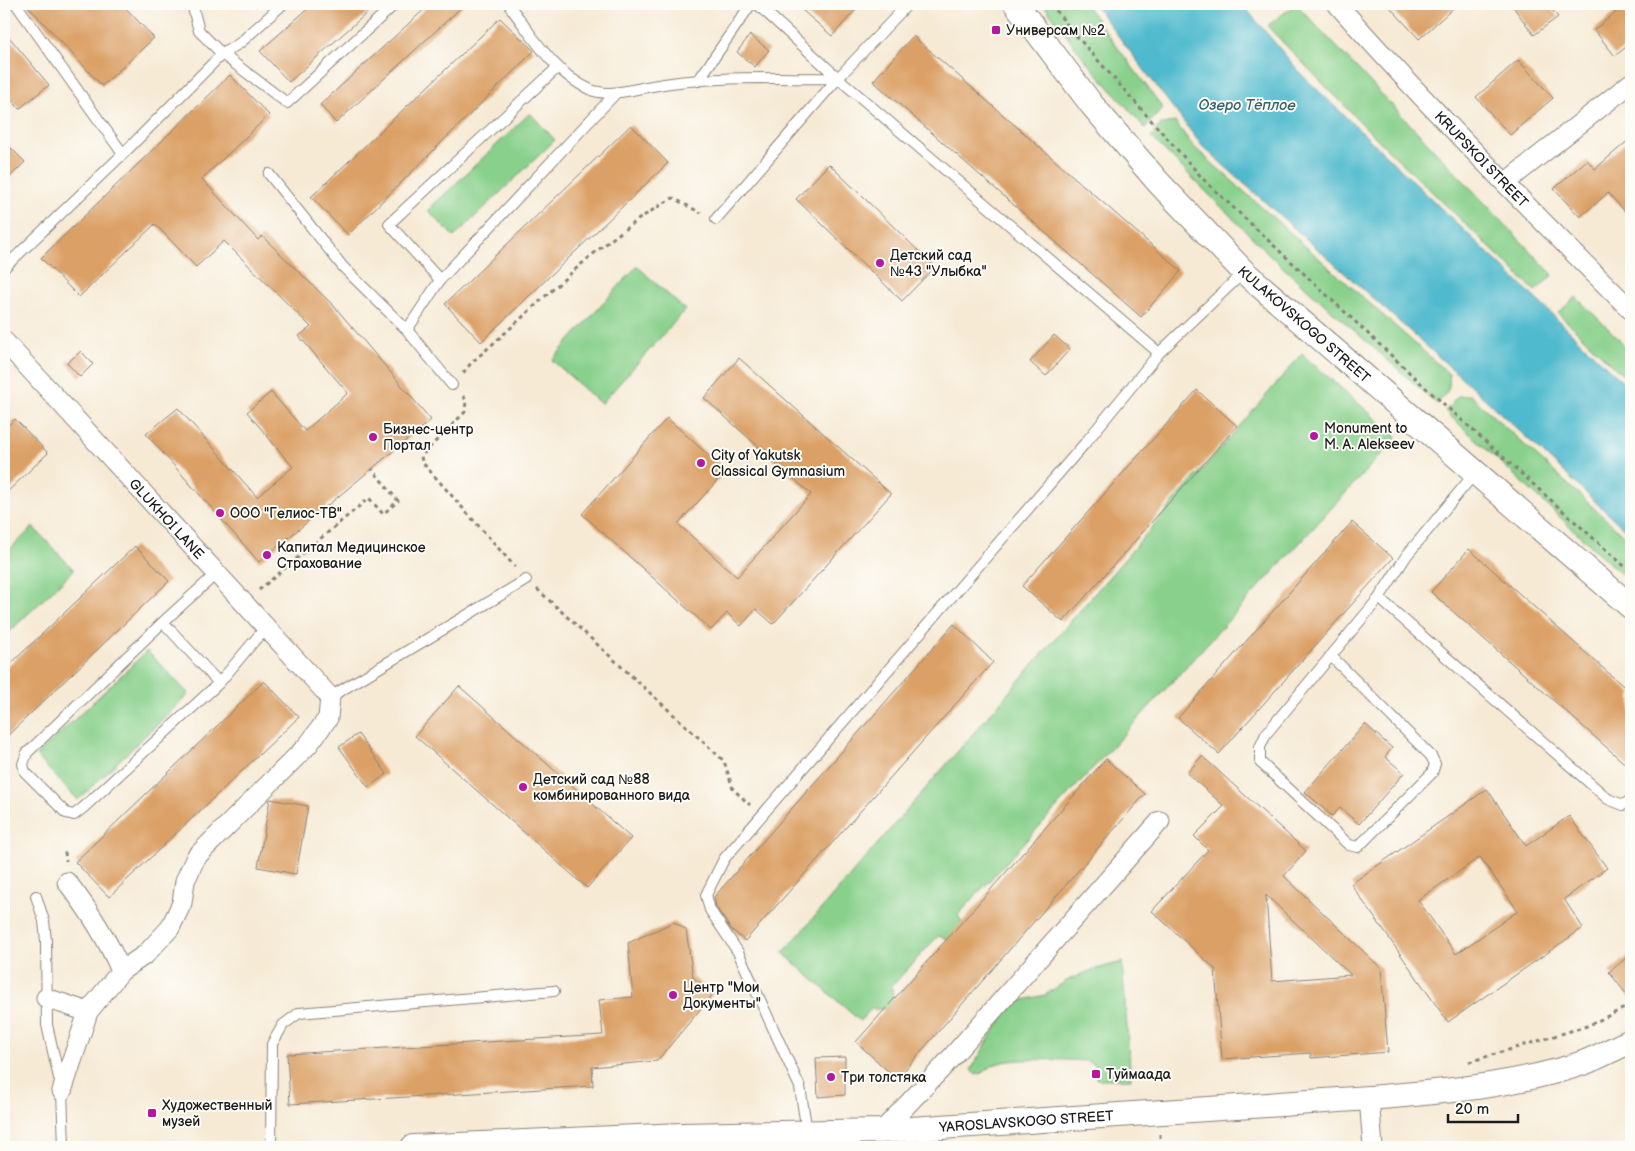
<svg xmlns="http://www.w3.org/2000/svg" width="1635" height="1151" viewBox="0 0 1635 1151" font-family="'Balsamiq Sans',sans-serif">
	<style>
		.green { fill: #88d08b; stroke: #527654 }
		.water { fill: #50bacd; stroke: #366b74 }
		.building { fill: #dba066; fill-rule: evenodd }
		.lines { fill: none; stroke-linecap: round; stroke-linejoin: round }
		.service-casing { stroke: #898378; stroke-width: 12 }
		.minor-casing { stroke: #898378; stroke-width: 21 }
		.tertiary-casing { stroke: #898378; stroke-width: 26 }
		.path { stroke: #898378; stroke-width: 3; stroke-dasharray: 4 4; stroke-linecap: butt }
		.service { stroke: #fff; stroke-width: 10 }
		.minor { stroke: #fff; stroke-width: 19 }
		.tertiary { stroke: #fff; stroke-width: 24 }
		.poi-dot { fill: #b5179e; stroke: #fdfcf7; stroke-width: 2 }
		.labels { text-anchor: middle; stroke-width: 4; stroke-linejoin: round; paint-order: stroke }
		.poi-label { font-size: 14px; fill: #1c1c1c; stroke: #fdfcf7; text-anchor: start }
		.street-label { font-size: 14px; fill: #1c1c1c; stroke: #fdfcf7 }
		.water-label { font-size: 15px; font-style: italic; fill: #33636c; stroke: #fdfcf7 }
	</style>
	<rect width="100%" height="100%" fill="#fdfcf7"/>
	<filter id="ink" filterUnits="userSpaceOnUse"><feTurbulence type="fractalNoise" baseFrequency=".02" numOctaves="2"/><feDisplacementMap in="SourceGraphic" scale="10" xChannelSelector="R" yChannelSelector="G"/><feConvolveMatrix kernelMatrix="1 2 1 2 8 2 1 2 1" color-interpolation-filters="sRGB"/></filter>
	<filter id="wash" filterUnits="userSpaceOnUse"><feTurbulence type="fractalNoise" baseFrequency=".0096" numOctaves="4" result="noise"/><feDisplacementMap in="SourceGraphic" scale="20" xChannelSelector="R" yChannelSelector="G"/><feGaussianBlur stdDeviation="1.12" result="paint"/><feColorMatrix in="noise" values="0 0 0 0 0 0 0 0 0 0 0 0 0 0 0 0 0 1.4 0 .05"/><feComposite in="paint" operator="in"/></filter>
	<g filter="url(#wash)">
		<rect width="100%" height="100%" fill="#f6ead5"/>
		<path class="green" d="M1043,4H1085L1163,108L1145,128L1085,60Z
			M1296,4L1553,275L1535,291L1374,136L1267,26Z
			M530,113L555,140L454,237L428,210Z
			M1175,122L1194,147L1449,374C1451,388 1447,394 1437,404L1278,263L1151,137L1161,124Z
			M637,266L685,310L601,404L552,360Z
			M1576,297L1631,351V383L1558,313Z
			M1302,354L1397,437L958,915L962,923L950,940L938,936L892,986L893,1002L886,1009H871L860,1021L783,953Z
			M1470,395L1631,542V583L1445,411L1458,396Z
			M33,527L74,570L4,637V555Z
			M147,651L189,694L78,800L36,756Z
			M1122,962L1131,1079H1096L1095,1064L1087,1061C1066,1060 1014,1057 996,1064C987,1068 988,1072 976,1075L971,1070L992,1034L1015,1002L1045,995L1068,980L1092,970Z"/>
		<path class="water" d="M1094,4H1242L1302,75L1631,390V535L1469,384L1202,146Z"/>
		<g id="blocks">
			<path class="building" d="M26,4H122L154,38L102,86Z
				M313,4H377L289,82L260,51Z
				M430,4H465L336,123L320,105Z
				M795,4H861L832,36Z
				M1387,4H1458L1419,39Z
				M1511,4H1547L1558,17L1534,35Z
				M1626,4H1631V43L1615,56L1594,30Z
				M500,18L534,51L348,235L311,197Z
				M4,31L49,85L19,109L4,90Z
				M750,35L769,50L755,67L737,52Z
				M913,36L1181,271L1141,317L873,81Z
				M1518,60L1553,98L1510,135L1476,97Z
				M230,75L269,115L202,179L258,240L262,236L334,306L431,420L259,562L146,434L178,408L257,497L293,467L247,412L271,392L305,431L348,393L299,336L311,327L224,241L196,267L155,224L79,297L41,258Z
				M631,125L668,163L481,342L445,304Z
				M1631,138V218L1608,193L1580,217L1554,189L1587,160L1595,169Z
				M4,141L25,162L4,183Z
				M829,164L935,267L902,301L796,199Z
				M1054,335L1070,349L1046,376L1030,362Z
				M81,351L93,364L80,377L67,363Z
				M739,358L891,494L773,624L756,609L741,626L727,613L711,630L582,514L667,418L726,471L678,524L737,577L811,494L704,398Z
				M1197,390L1237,426L1063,622L1022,586Z
				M15,419L48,453L4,495V430Z
				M1352,522L1393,558L1219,754L1178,718Z
				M135,546L169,581L4,739V670Z
				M1469,549L1631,693V769L1431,592Z
				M954,624L993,662L745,941L731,929L716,907L714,897Z
				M264,681L299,717L109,897L75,862Z
				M459,686L631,838L587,888L415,736Z
				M1365,724L1392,748L1385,757L1404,773L1359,824L1340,808L1332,816L1305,792Z
				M358,734L387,774L368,787L339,747Z
				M1202,756L1306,851L1284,876L1381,968L1388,1052L1311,1058V1053L1222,1059L1215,969L1152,911L1208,850L1194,836L1224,806L1187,773ZM1266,895L1351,975L1272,981Z
				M1106,759L1145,794L897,1079L856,1042Z
				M1487,789L1526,846L1569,816L1607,868L1564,899L1583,928L1448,1022L1351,884ZM1480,857L1518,911L1456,954L1418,900Z
				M270,799L308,806L296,874L258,867Z
				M674,922L686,930L693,977L713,994L657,1061L592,1067L593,1086L290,1104L287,1054L603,1035L599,1000L633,997L628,943Z
				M1631,954V1000L1609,972Z
				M845,1057V1095L818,1097L816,1058Z"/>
		</g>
	</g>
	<g filter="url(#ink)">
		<use href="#blocks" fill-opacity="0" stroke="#898378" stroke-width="1"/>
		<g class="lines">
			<g class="service-casing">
				<path id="service" d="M16,4L123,154
					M192,4L199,31L222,54L287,103L395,4
					M511,4V8C534,38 554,73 589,89C608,98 633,89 652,86C708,75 780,79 838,78L908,4
					M757,4L838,78L1159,353L1086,442L724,859L706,895L710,910L738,952L800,1087L807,1132
					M698,81L751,4
					M269,174L343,267L407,330
					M716,219L838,78
					M4,268L123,154L222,54L240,43L283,4
					M440,280L389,224L557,68
					M1159,353L1244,272
					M452,385L407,330L440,280L616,93
					M1379,598L1608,799L1623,805L1631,800
					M163,622L219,683L83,808L74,815L66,813L25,772L23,764L27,753Z
					M163,622L217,573
					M1331,656L1431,756L1435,764L1432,773L1358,847L1349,845L1260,762V747L1266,734L1379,598L1407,555L1475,473
					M219,683L266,627
					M330,697L526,580
					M36,896L44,921L46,941L47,1025L62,1091L64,1147
					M271,1147L272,1044L283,1025L299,1013L554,991"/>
			</g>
			<g class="minor-casing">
				<g id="minor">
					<path id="s1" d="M1337,4C1431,110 1531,211 1631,310"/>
					<path d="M1505,183L1631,83"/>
					<path id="s2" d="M4,341L330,697L328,718L308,745L196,857L185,881L182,903L170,928L146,954L121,971L88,1012L62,1091"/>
					<path d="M67,882C89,910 107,938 121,971"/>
					<path d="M46,998L88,1012"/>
					<path d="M1369,1098L1373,1147"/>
					<path d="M882,1131L942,1068L1160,821"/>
					<path d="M848,1132L851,1147"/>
				</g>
			</g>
			<g class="tertiary-casing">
				<g id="tertiary">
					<path id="s3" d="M1016,4L1092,105L1159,183L1244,272L1631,607"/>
					<path id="s4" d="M413,1147L682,1135L882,1131L1369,1098C1440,1092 1515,1086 1583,1063C1599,1057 1615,1048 1631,1041"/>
				</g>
			</g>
			<path class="path" d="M1051,4L1072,31L1205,181L1426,388L1631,572
				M463,373L472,362C537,307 599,239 673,198L701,213
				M463,396L466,400L465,412L421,456L422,462L515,567
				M537,589L724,761L733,789L750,805
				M259,590L369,498L383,514L398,501L372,469
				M65,852L66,861
				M1469,1062L1587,1026L1631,1005
				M1160,1134V1147"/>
			<use href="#service" class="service"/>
			<use href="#minor" class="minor"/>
			<use href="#tertiary" class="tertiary"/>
		</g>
	</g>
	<g class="poi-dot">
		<rect x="991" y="25" width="10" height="10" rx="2.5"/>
		<circle cx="880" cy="263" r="5"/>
		<circle cx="1314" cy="436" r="5"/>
		<circle cx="373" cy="437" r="5"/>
		<circle cx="701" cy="463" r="5"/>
		<circle cx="220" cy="513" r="5"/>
		<circle cx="267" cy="555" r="5"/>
		<circle cx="523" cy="787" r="5"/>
		<circle cx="673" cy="995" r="5"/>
		<rect x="1091" y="1069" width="10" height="10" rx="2.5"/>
		<circle cx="831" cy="1077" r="5"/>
		<rect x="147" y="1108" width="10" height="10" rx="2.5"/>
	</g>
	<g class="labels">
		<g class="poi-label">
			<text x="1006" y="35">Универсам №2</text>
			<text x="890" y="260">Детский сад<tspan x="890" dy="16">№43 "Улыбка"</tspan></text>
			<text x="1324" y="433">Monument to<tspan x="1324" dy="16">M. A. Alekseev</tspan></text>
			<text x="383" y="434">Бизнес-центр<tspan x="383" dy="16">Портал</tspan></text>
			<text x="711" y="460">City of Yakutsk<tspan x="711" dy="16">Classical Gymnasium</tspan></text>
			<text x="230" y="518">ООО "Гелиос-ТВ"</text>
			<text x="277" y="552">Капитал Медицинское<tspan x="277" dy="16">Страхование</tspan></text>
			<text x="533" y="784">Детский сад №88<tspan x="533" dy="16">комбинированного вида</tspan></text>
			<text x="683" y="992">Центр "Мои<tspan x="683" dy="16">Документы"</tspan></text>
			<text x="1106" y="1079">Туймаада</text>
			<text x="841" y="1082">Три толстяка</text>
			<text x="162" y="1110">Художественный<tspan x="162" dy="16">музей</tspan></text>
		</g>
		<g class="street-label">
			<text dy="5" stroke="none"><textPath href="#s1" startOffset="212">KRUPSKOI STREET</textPath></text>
			<text dy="5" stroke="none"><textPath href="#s3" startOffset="432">KULAKOVSKOGO STREET</textPath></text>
			<text dy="5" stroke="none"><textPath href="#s2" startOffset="241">GLUKHOI LANE</textPath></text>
			<text dy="5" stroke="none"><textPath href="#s4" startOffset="614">YAROSLAVSKOGO STREET</textPath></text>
		</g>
		<g class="water-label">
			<text x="1247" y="110">Озеро Тёплое</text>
		</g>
	</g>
	<rect width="1635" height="1151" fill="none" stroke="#fdfcf7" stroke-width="20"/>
	<path d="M1448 1114v8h70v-8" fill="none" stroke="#1c1c1c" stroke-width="2.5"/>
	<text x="1455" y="1114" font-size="15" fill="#1c1c1c" stroke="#fdfcf7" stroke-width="4" paint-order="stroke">20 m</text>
</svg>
